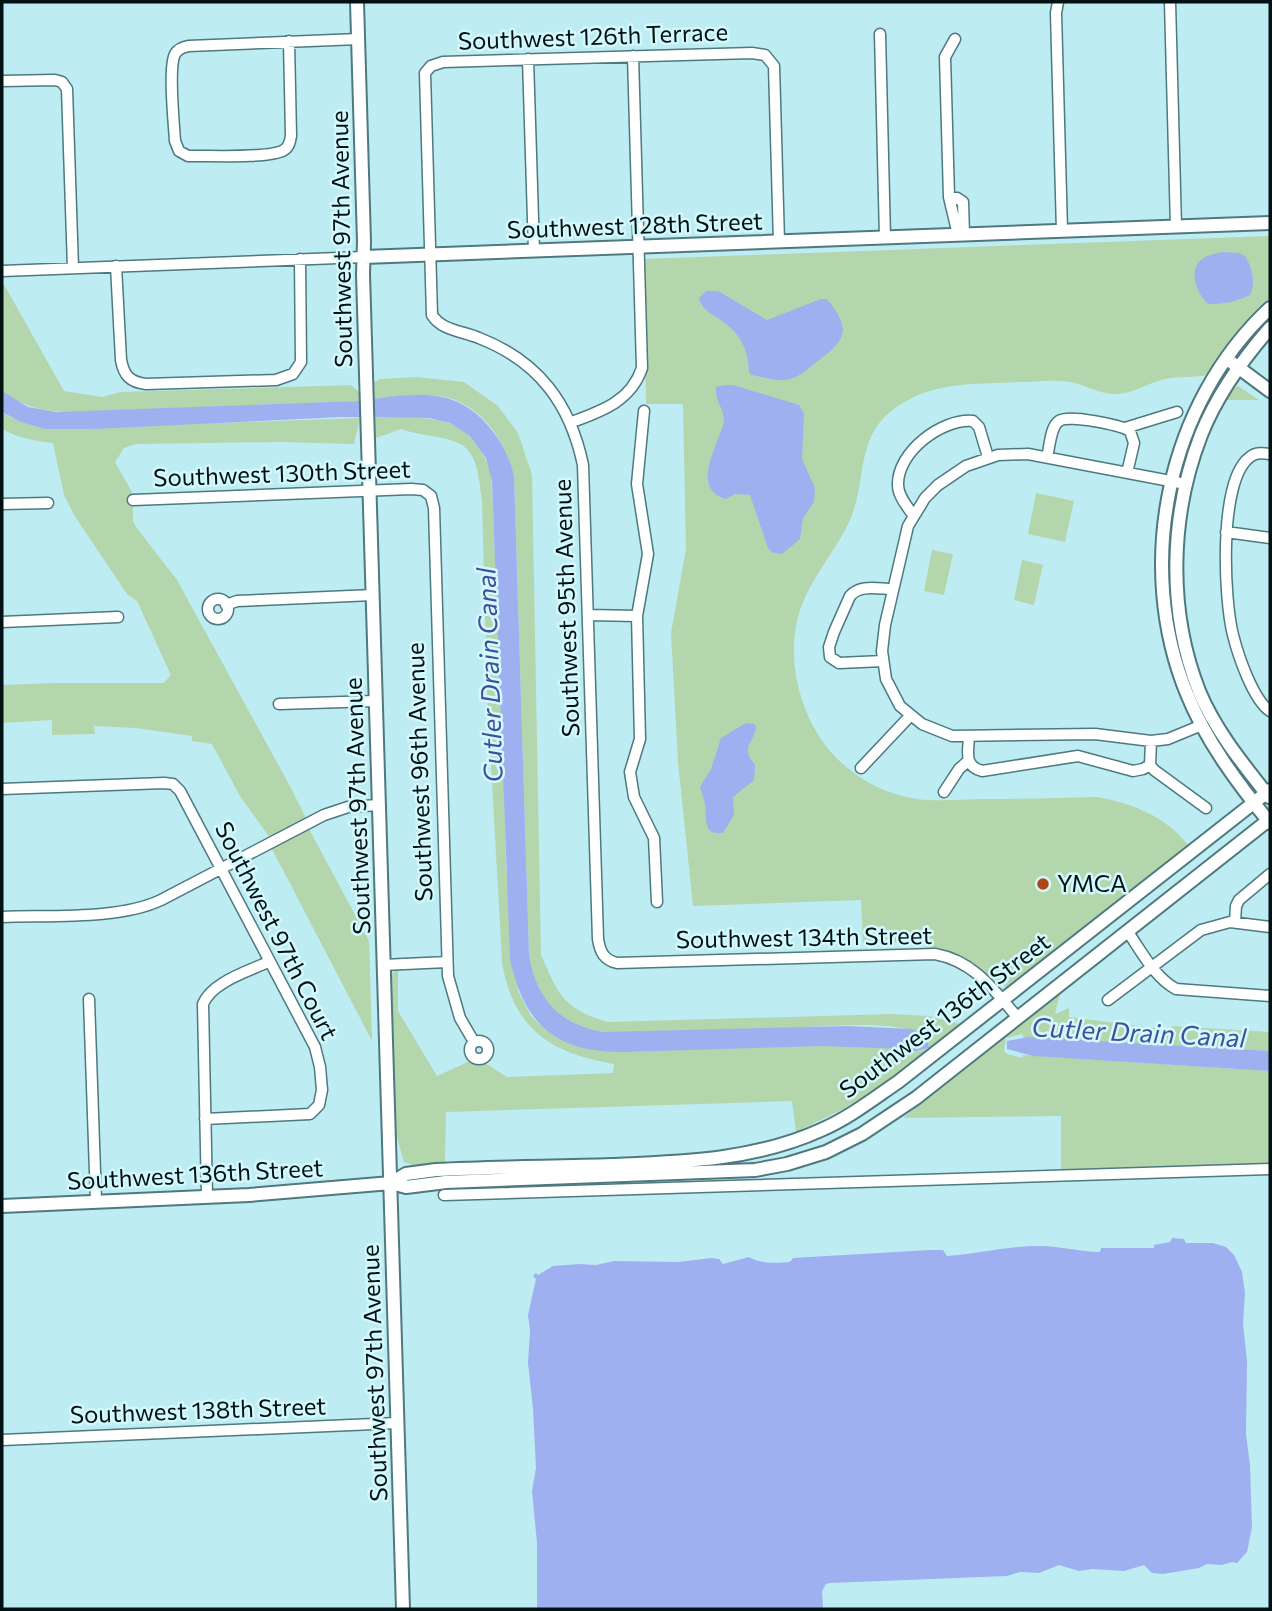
<svg xmlns="http://www.w3.org/2000/svg" width="1272" height="1611" viewBox="0 0 1272 1611" font-family="Commissioner,sans-serif">
	<style>
		.green { fill: #b3d6ad }
		.water { fill: #9eb0f0 }
		.lines { fill: none; stroke-linecap: round; stroke-linejoin: round }
		.street-casing { stroke: #4d797f; stroke-width: 13 }
		.secondary-casing { stroke: #4d797f; stroke-width: 16 }
		.street { stroke: #fff; stroke-width: 10 }
		.secondary { stroke: #fff; stroke-width: 12 }
		.poi-dot { fill: #ac4716; stroke: #d3f8fd; stroke-width: 2.5 }
		.labels { text-anchor: middle; stroke-width: 5; stroke-linejoin: round; paint-order: stroke }
		.street-label { font-size: 24px; fill: #021214; stroke: #d3f8fd }
		.poi-label { font-size: 24px; fill: #021214; stroke: #d3f8fd; text-anchor: start }
		.water-label { font-size: 26px; font-style: italic; fill: #3f4f9b; stroke: #d3f8fd }
	</style>
	<rect width="100%" height="100%" fill="#beecf3"/>
	<path class="green" d="M1270,236V297L1233,338L1207,375C1193,378 1179,376 1165,379C1147,383 1134,394 1115,394C1099,394 1084,384 1069,382C1053,379 1036,382 1021,382C980,384 939,381 903,403C851,433 870,481 848,524C833,555 807,583 798,617C790,649 794,680 806,711C824,757 867,792 917,799C939,802 963,799 985,799C1022,799 1060,798 1097,797C1132,803 1165,816 1188,845L1164,867L1011,986L1006,987L959,956L927,949L926,942L863,943L861,900L693,906L678,762L671,633L686,549L683,404H646L644,259Z
		M2,281L64,391L102,397L121,392L351,385L359,392L360,401L77,412C47,412 26,409 2,391Z
		M416,377L464,382L498,406L518,433L532,475L541,955C559,996 563,1008 607,1022L892,1014L929,1016L960,1024L929,1048L927,1035C888,1019 825,1027 782,1028C726,1030 670,1032 614,1033C565,1029 537,1004 529,955L514,476C506,442 482,405 445,397C422,392 396,396 373,399L372,383L380,379Z
		M1238,386L1259,400H1225L1232,390Z
		M2,412L10,417L46,429L360,418L354,444L282,442L136,444L124,448L115,462L133,494V521L136,527L177,580L291,788L307,820L270,838L240,796L212,744L192,741V736L136,728L94,726L95,734L52,735V720L2,723V685L56,683H164L171,675L137,601L127,594L74,515L64,495L53,443C35,441 18,438 2,429Z
		M374,418C405,419 450,412 473,439C482,449 486,461 491,472L502,700L506,865L518,991L531,1016L539,1024L556,1037L885,1047L912,1049L913,1052L928,1049L888,1082L845,1108L796,1132L792,1101L446,1112L445,1163L416,1166L404,1162L395,1130L389,981L391,974L398,969V1011L437,1076L470,1061L478,1064L485,1063L507,1077L613,1073L614,1064C550,1053 513,1029 502,962L487,692L482,502C479,482 479,450 456,442C439,435 419,436 401,429L373,439Z
		M1036,493L1074,501L1065,542L1028,534Z
		M932,550L953,554L944,595L924,591Z
		M1022,560L1043,565L1034,605L1014,600Z
		M308,827L369,941L372,1041L271,847Z
		M1060,994L1055,1014L1069,1008V1017L1169,1030L1173,1026L1270,1032V1051L1024,1038L1022,1034L1006,1038L1004,1051L1007,1054L1022,1058L1023,1055L1270,1071V1165L1061,1171V1116L903,1118Z"/>
	<path class="water" d="M1222,252L1239,253L1245,256C1252,268 1256,282 1250,295C1235,302 1224,304 1208,304C1198,295 1188,271 1200,261C1206,255 1214,254 1222,252Z
		M706,291H718L767,320L821,299H827C854,332 844,341 814,364C805,371 797,379 785,380C775,381 763,377 752,375L749,373C749,353 742,336 726,324C715,314 704,314 699,298Z
		M725,385H733L799,405L804,414L802,459L815,488L814,502L803,518L800,539L782,554L773,553L768,548L750,495L735,494L726,499C689,488 719,445 724,421C724,408 715,402 716,387Z
		M2,391L28,407L56,412L360,401C410,394 455,384 490,428C502,442 510,458 514,476L529,955C536,999 561,1026 605,1032L848,1026L912,1029L927,1035L929,1048L912,1052V1049L821,1046L622,1052C555,1052 524,1024 510,959L492,481L486,458L470,436L450,423L429,418L342,417L93,429H45L21,422L2,412Z
		M746,723L754,724L756,727C753,745 740,747 755,765L754,780L733,797L734,815L723,833C702,836 707,817 705,804C704,799 702,793 700,787L711,769L721,738Z
		M1029,1037L1270,1051V1071L1033,1056L1007,1049V1041Z
		M1172,1238L1184,1239L1186,1243H1213L1226,1247L1234,1255L1242,1272L1245,1293L1243,1324L1247,1361L1246,1434L1250,1465L1252,1527L1247,1552L1237,1563L1232,1562L1222,1565L1207,1564L1199,1568L1163,1574L1152,1573L1144,1565L1124,1571L1092,1569L1079,1571L1059,1565L1039,1573L1020,1572L1007,1576L830,1583L826,1584L822,1591L823,1609H537V1543L532,1491L536,1468L533,1409L528,1363L530,1330L528,1315L536,1279L533,1276L536,1273L538,1275L553,1266L579,1264L596,1265L614,1261L678,1262L712,1258L719,1259L723,1264L749,1257C759,1264 778,1263 790,1262L793,1258L930,1250H943L947,1256C977,1254 1007,1246 1039,1246C1061,1246 1080,1252 1100,1252L1101,1248H1154V1245L1170,1242Z"/>
	<g class="lines">
		<g class="street-casing">
			<path id="street" d="M1058,2L1056,13L1062,231
				M1170,2L1176,227
				M880,34L885,238
				M955,39L945,57L949,197L958,235
				M289,41L291,136C290,142 289,147 284,150C272,158 216,156 199,156H188L179,151L175,141C174,124 168,67 175,54C178,49 183,47 189,46L359,39
				M528,59L534,251
				M2,81L55,80L62,82L67,89L73,268
				M949,197L957,198L963,202L964,235
				M779,242L774,66L765,55L752,53L443,62L431,66L425,73L432,315C442,331 463,331 479,338C538,361 570,403 583,465L598,939C600,952 604,960 617,963L935,954C974,961 994,990 1018,1018
				M116,266L121,360C124,376 130,382 146,384L276,380L293,374L301,362L300,259
				M2,271L364,257
				M644,411L637,484L648,554L637,616L640,739L630,772L634,797L654,838L657,902
				M572,422C602,411 631,401 642,368L633,56
				M1125,428L1177,412
				M1270,454C1263,453 1256,452 1250,457C1218,480 1224,600 1233,635C1238,655 1253,700 1270,711
				M1047,457C1050,447 1050,427 1059,421C1068,414 1120,425 1130,431L1134,443L1127,473
				M1186,484L1028,454L998,455L966,466L938,485L925,498L908,526L885,625L882,651L886,679L900,706L922,724L952,736L1095,734L1151,741L1168,739L1202,725
				M133,500L411,489L423,490L431,496L434,508L448,976L460,1018L474,1042
				M2,504L48,503
				M913,515C907,506 898,496 898,485C897,452 942,418 973,421L979,427L988,457
				M1226,532L1270,538
				M208 609a10 10 0 1 1 20 0a10 10 0 1 1-20 0Z
				M226,605L237,601L373,595
				M588,615L637,616
				M2,622L118,617
				M883,661L839,663L830,657L829,647L834,632L850,596C860,584 878,589 893,589
				M279,704L375,701
				M969,737C968,753 964,766 982,771L1078,756L1133,771L1143,769L1150,765
				M1151,741L1150,765L1154,770L1206,808
				M861,768L910,716
				M2,789L164,783L173,784L180,791L315,1047L320,1067L322,1090L319,1105L310,1114L205,1119
				M944,792L959,769L968,761
				M2,917C49,915 119,920 161,900L324,815L348,807L379,805
				M1235,922L1236,906L1239,900L1270,874
				M1128,932C1141,951 1155,978 1176,989L1270,996
				M383,965L447,962
				M89,999L96,1201
				M1108,1000L1201,930L1230,922L1270,927
				M470 1050a9 9 0 1 1 18 0a9 9 0 1 1-18 0Z
				M444,1195L1270,1169
				M207,1197L203,1004C212,982 247,972 268,962
				M2,1440L397,1423"/>
		</g>
		<g class="secondary-casing">
			<path id="secondary" d="M357,2L364,242L363,274L403,1609
				M364,257L1270,223
				M1270,308C1167,404 1134,565 1187,694C1206,741 1238,784 1270,823
				M1231,362L1270,391
				M1269,797C1243,764 1215,730 1199,691C1167,610 1170,515 1201,435C1217,395 1242,360 1270,328
				M391,1183L406,1174L436,1170C494,1167 553,1167 612,1165C683,1162 755,1160 821,1130C849,1118 873,1099 898,1082L1270,790
				M2,1206L249,1195L391,1183L406,1187L446,1182L755,1170L787,1164L826,1152L862,1134L916,1098L1270,819"/>
		</g>
		<use href="#street" class="street"/>
		<use href="#secondary" class="secondary"/>
	</g>
	<circle class="poi-dot" cx="1043" cy="884" r="7"/>
	<g class="labels">
		<g class="street-label">
			<text transform="translate(593 37) rotate(-2)" y="8">Southwest 126th Terrace</text>
			<text transform="translate(635 226) rotate(-2)" y="8">Southwest 128th Street</text>
			<text transform="translate(342 239) rotate(-91)" y="8">Southwest 97th Avenue</text>
			<text transform="translate(282 474) rotate(-2)" y="8">Southwest 130th Street</text>
			<text transform="translate(567 608) rotate(-92)" y="8">Southwest 95th Avenue</text>
			<text transform="translate(420 772) rotate(-92)" y="8">Southwest 96th Avenue</text>
			<text transform="translate(358 806) rotate(-92)" y="8">Southwest 97th Avenue</text>
			<text transform="translate(276 931) rotate(63)" y="8">Southwest 97th Court</text>
			<text transform="translate(804 938) rotate(-1)" y="8">Southwest 134th Street</text>
			<text transform="translate(945 1016) rotate(-37)" y="8">Southwest 136th Street</text>
			<text transform="translate(195 1175) rotate(-3)" y="8">Southwest 136th Street</text>
			<text transform="translate(375 1373) rotate(-92)" y="8">Southwest 97th Avenue</text>
			<text transform="translate(198 1411) rotate(-2)" y="8">Southwest 138th Street</text>
		</g>
		<g class="poi-label">
			<text x="1057" y="892">YMCA</text>
		</g>
		<g class="water-label">
			<text transform="translate(490 675) rotate(-92)" y="9">Cutler Drain Canal</text>
			<text transform="translate(1139 1033) rotate(3)" y="9">Cutler Drain Canal</text>
		</g>
	</g>
	<rect width="1272" height="1611" fill="none" stroke="#021214" stroke-width="7"/>
</svg>
